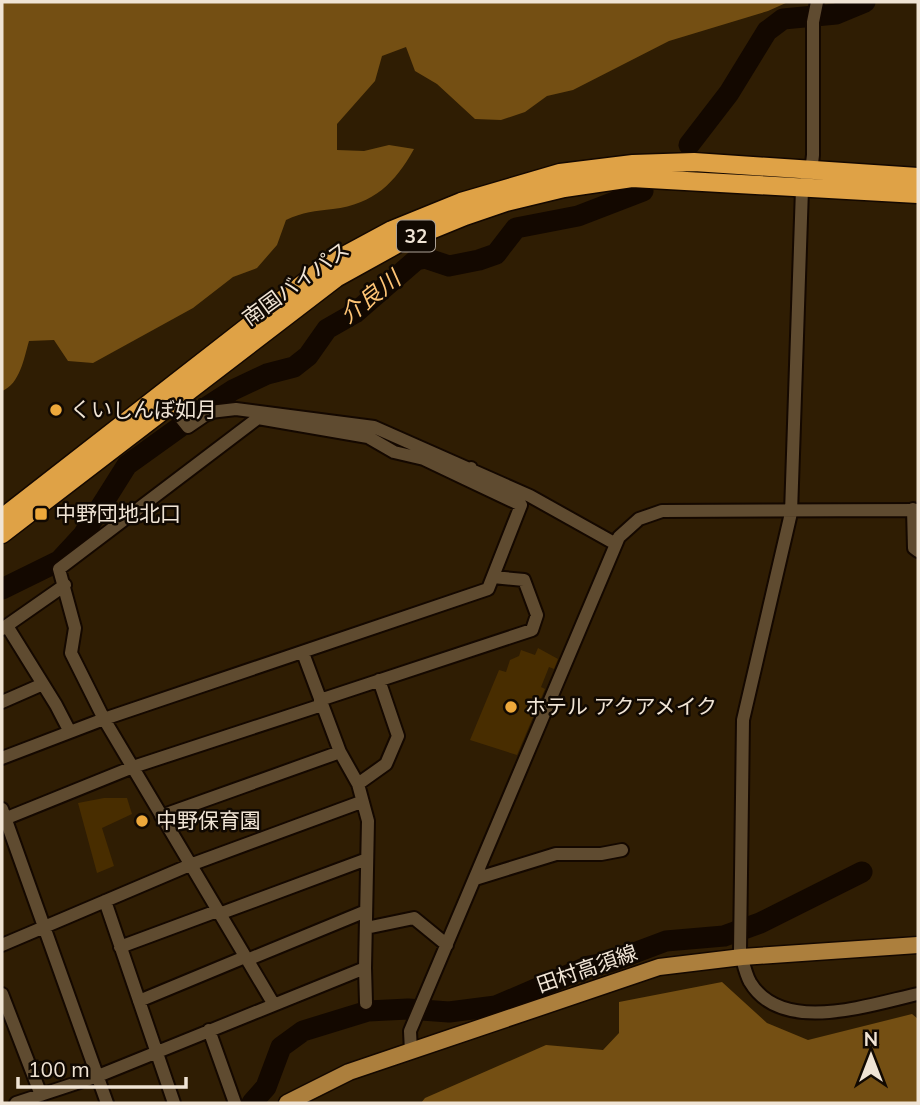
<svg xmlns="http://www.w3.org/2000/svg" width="920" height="1105" viewBox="0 0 920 1105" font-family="Mulish,'Noto Sans JP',sans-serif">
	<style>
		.forest { fill: #744f13 }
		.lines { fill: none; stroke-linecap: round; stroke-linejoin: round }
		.river { stroke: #130800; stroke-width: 21 }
		.building { fill: #482d00 }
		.minor-casing { stroke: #140800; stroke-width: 16 }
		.major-casing { stroke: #140800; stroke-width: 19 }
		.highway-casing { stroke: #140800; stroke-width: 21 }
		.minor { stroke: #5f4b30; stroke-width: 12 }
		.major { stroke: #ac7f3d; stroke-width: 16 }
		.highway { stroke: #dfa246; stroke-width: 18 }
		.poi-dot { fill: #eda83b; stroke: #110902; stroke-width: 2.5 }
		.labels { text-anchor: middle; stroke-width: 5; stroke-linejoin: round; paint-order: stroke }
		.shield { fill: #110902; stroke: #ada296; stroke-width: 2 }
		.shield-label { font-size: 19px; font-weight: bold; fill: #f0e4d5 }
		.street-label { font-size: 21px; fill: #f0e4d5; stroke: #110902 }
		.poi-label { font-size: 21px; fill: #f0e4d5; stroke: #110902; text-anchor: start }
		.water-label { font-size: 23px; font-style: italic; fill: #fec475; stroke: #110902 }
	</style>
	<rect width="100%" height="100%" fill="#2f1d03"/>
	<path class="forest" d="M2,2H788L768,11L669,41L573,90L547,96L525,112L501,120L475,119L437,84L415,71L406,47L382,56L375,81L337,124V150L364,151L389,145L414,149C395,183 374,204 333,209C315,211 303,212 286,220L277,245L257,268L233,277L193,308L93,363L68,361L54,340L29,341C24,358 20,384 2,391Z
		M722,982L767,1023L808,1040L912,1014L918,1019V1103H421L425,1098L546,1045L603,1050L619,1033V1002Z"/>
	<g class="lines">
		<path class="river" d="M689,145L729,93L767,31L783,19L836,14L865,2
			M188,419L233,390L267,374L294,367L308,356L327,329L355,313L416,260L425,258L449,266L479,260L496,254L516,228L578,216L643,191
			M2,589L59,561L83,535L127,465L180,427
			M252,1103L266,1087L281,1047L303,1031L368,1011L408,1009L449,1012L496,1006L589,966L610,962L666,941L724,936L760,923L862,872"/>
	</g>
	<path class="building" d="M538,648L558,659L554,669L549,667L541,687L545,689L517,755L470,740L499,670L506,672L510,660L519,656L521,650L535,655Z
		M104,798H127L132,814L102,828L114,866L97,873L78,803Z"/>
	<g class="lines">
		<g class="minor-casing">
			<path id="minor" d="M817,2L813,22V155L811,172L802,189L791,513L743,720L740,951C743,961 745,973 750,982C782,1036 871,1004 918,994
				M172,407L188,427L210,412L236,409L374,427L530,496L614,543
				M913,509L914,548L918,551
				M7,626L56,705L70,732
				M2,629L65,585
				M320,700L532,630L537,615L524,580L493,577
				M2,702L43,684
				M2,758L104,719L488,589L521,505L466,479L471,468
				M358,784L386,764L398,736L379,680
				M2,809L107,1103
				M161,816L340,752
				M2,820L133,767L322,705
				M475,879L556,854H601L622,850
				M105,901L174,1103
				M219,914L367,859
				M366,928L414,918L447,945
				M2,945L190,865L361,802
				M120,947L217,911
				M247,960L366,911
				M365,968L366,1003
				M2,994L41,1095
				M139,1001L245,957
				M273,1003L104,719L71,653L75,628L59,569L258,418L368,437L394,452L424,459L466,479
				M209,1030L235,1103
				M411,1052L410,1031L619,537L639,519L662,511L918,510
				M16,1103L98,1076L365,968L368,821L358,784L340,752L303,653"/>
		</g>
		<g class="major-casing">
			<path id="major" d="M287,1103L349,1072L659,967L742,957L918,945"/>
		</g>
		<g class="highway-casing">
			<path id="highway" d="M2,518L327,265L392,230L461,202L560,173L633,164L694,162L918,177
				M2,534L336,278L399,243L465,216L506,202L564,188L632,178L918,194"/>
		</g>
		<use href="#minor" class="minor"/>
		<use href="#major" class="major"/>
		<use href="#highway" class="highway"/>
	</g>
	<g class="poi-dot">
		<circle cx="56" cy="410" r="7"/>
		<rect x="34" y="507" width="14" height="14" rx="3.5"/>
		<circle cx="511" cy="707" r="7"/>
		<circle cx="142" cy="821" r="7"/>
	</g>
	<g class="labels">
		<rect class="shield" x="397" y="220.5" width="38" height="31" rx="5"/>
		<g class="shield-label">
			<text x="416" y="243">32</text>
		</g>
		<g class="street-label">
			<text transform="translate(296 284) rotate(-36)" y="7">南国バイパス</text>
			<text transform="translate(587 969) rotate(-19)" y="7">田村高須線</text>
		</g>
		<g class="poi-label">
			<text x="70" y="417">くいしんぼ如月</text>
			<text x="55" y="521">中野団地北口</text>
			<text x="525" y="714">ホテル アクアメイク</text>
			<text x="156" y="828">中野保育園</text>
		</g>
		<g class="water-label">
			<text transform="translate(370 297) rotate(-38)" y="8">介良川</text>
		</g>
	</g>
	<rect width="920" height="1105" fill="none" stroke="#f0e4d5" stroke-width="7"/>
	<g transform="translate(871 1056)" stroke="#110902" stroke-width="5" paint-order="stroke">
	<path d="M0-5L12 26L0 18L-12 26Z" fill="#f0e4d5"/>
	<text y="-10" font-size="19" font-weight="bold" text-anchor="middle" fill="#f0e4d5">N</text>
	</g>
	<path d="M18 1077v10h168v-10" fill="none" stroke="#f0e4d5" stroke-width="3.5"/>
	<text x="28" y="1077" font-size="21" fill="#f0e4d5" stroke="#110902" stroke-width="5" paint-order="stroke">100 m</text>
</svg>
